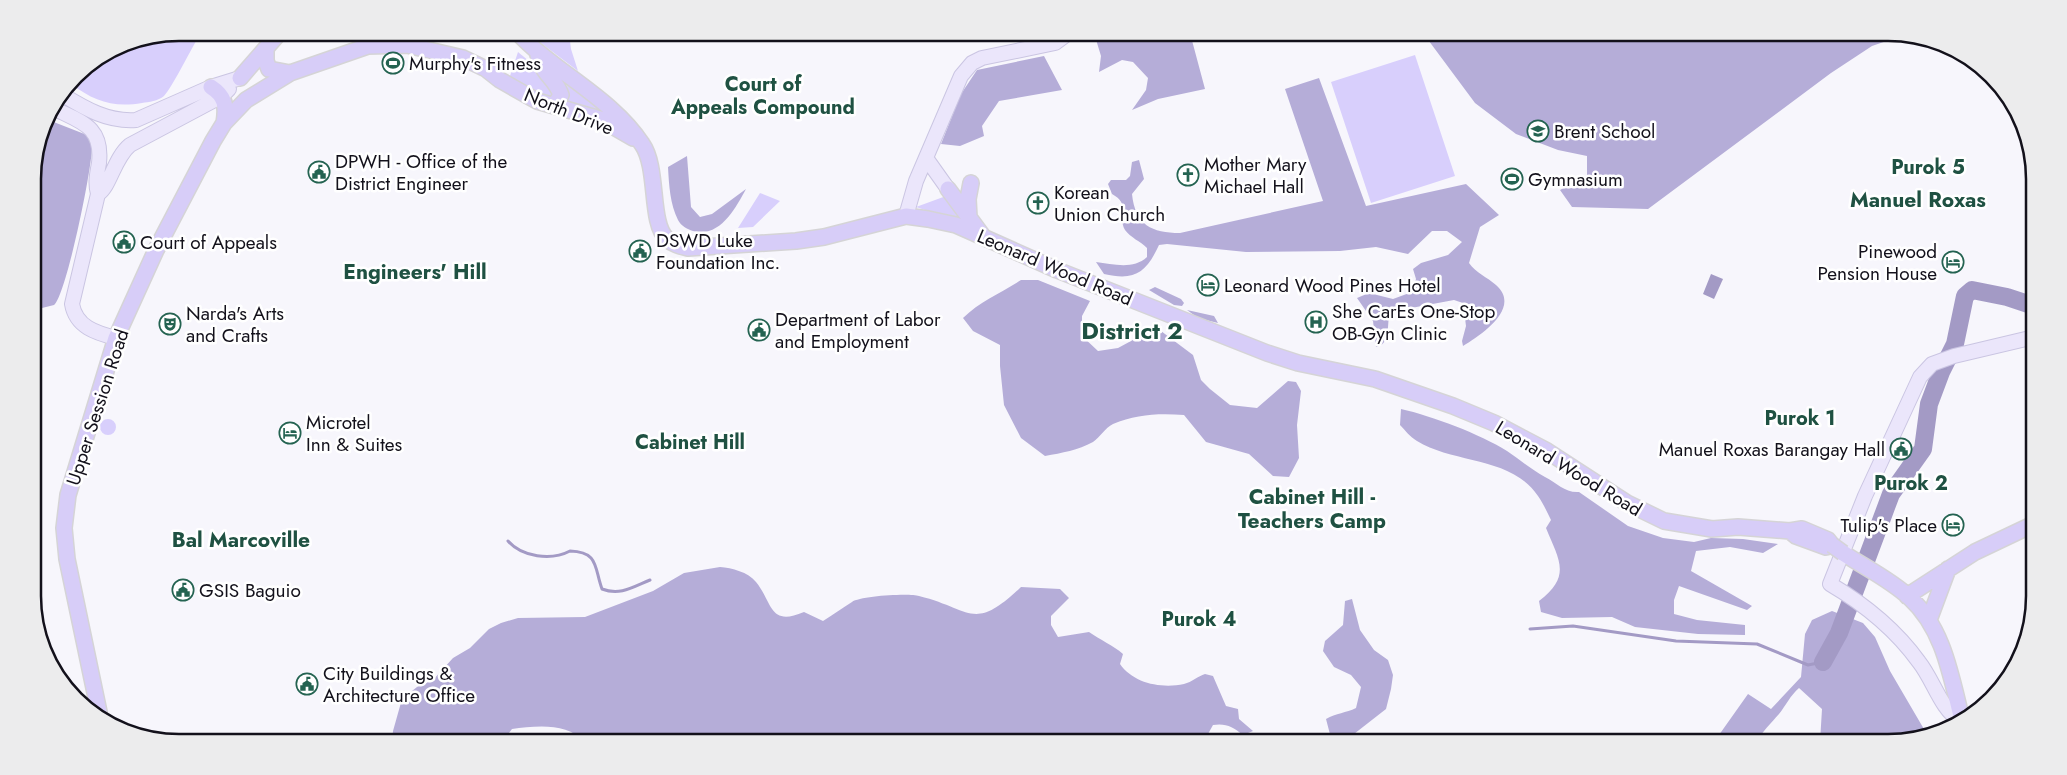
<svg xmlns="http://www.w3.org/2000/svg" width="2067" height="775" viewBox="0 0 2067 775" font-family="Jost,sans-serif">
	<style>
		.green { fill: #d8cffc }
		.forest { fill: #b5add8 }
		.water { fill: #a39ac5 }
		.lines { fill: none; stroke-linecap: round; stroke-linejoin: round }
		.stream { stroke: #a39ac5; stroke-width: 3 }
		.river { stroke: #a39ac5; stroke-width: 18 }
		.secondary-casing { stroke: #cac5e2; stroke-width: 16 }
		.primary-casing { stroke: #d5d4d6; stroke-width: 18 }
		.secondary { stroke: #ebe6fb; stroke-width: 14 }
		.primary { stroke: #d7cdf8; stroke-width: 15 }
		.primary-bridge-casing { stroke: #d5d4d6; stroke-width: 18; stroke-linecap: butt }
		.primary-bridge { stroke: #d7cdf8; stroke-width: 15 }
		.labels { text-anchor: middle; stroke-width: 5; stroke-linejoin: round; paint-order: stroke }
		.poi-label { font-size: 19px; fill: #13111b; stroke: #fff; text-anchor: start }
		.street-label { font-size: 19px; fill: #13111b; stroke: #fff }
		.neighbourhood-label { font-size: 20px; font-weight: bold; fill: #1f5142; stroke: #fff }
		.quarter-label { font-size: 21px; font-weight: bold; fill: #1f5142; stroke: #fff }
		.district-label { font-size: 24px; font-weight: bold; fill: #1f5142; stroke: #fff }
		.rim { fill: none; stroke: #13111b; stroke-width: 2.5 }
	</style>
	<rect width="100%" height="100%" fill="#f7f6fc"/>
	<path class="green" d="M180,32L201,33C193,45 172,88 164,96C158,101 149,102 142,103C113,108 94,101 71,84C100,46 135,41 180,32Z
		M532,33H569L571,49L578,71L541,43Z
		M518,52C530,62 554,81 553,99L531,91L510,76Z
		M1415,55L1455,176L1371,203L1331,82Z
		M567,85L611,117L568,101Z
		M760,193L780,201L753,227L738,228Z
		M946,196L964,223L916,207Z
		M100 427a8 8 0 1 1 16 0a8 8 0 1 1-16 0Z"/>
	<path class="forest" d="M1887,32L1904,35L1872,46L1831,73L1648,209L1572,207L1560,190L1587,176V156L1558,150L1516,134L1475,103L1423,33Z
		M1094,33H1190L1205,89L1158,99L1132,110L1146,90L1148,78L1133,62L1122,60L1099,72L1101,56Z
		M1044,56L1062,90L999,101L982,126L984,136L960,146L941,144L961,94L977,70Z
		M1319,78L1366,206L1466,184L1499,215L1480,227L1469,263C1476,273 1487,277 1496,285C1522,308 1481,335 1463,346L1462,341L1466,326L1463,303L1454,300L1395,311L1389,317C1387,329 1390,344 1376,347L1373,321L1357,298L1369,293L1393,299L1412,292L1416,279L1413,269L1421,263L1448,255L1462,242L1447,231H1432L1408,254L1376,247L1340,251L1246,252L1167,244L1159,245C1146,273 1135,281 1104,274L1096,262C1113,264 1133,270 1147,257V248C1140,241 1131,238 1125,230C1117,217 1132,205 1112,194L1108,184L1111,180H1126L1130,176L1132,162L1139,160L1144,179L1132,194C1135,225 1152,233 1180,233L1323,201L1285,89Z
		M46,119L87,135C89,139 92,141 92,145C93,165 66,296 54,305L34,310L33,170Z
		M687,156L691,207L700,217L712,214L746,189C735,209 720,238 693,231C687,229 681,226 678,220C670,204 669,185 668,167Z
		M1021,280H1038L1090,301L1082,316V336L1098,351L1118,348L1144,334L1161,331L1193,355L1201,380L1210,389L1230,405L1257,408L1288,381L1296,382L1301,391L1297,425L1299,458L1289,477L1273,476L1249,454L1206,442L1184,415C1160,413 1136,414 1113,424C1105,428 1100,437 1093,442C1078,450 1062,453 1045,456L1021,438L1004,405L1000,366V345L973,331L963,318C980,301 1001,293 1021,280Z
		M1155,287L1181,299L1184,303L1182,306L1174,305L1149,290Z
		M1187,310L1214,316L1218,323L1198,318Z
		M1401,409C1432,416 1480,434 1507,451C1520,460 1531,469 1545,477C1557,483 1565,493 1579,492L1628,526L1663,538L1694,542L1711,538L1743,539L1778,544L1763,553L1730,547L1696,551L1691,571L1752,606L1747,610L1679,586L1674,600V614L1697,620L1745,625V635L1698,634L1635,627L1612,617L1562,618L1541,612L1539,601C1572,576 1559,560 1546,528L1551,520C1547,512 1543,503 1538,496C1511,456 1454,464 1417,441C1410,437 1405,430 1400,425Z
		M720,567C732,568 748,572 756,582C773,603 769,627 804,612L823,621C833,615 842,608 852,602C860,596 909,593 919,596C972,609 973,633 1021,587L1060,589L1069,598L1051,616V625L1058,637L1089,632C1100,640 1113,645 1123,654L1120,664C1133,683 1161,689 1184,684C1192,682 1198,676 1205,674L1213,676L1226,706L1238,709L1239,719L1253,731L1243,735C1233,727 1226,723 1213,725L1208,734L1210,742H584C568,722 535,726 512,729L502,742H392L393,731L402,699L417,687L433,680L453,658L470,648L489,629L501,623L518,618L585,617L653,591L684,573Z
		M1352,599L1360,630L1374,650L1388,660L1393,675L1391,689L1386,709L1345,741L1332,742L1326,719C1336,713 1346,713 1356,708L1361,687L1351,675L1334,667L1323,651L1325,641L1343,625L1345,601Z
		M1832,611L1863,623L1875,637L1890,671L1928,736L1897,742H1820L1822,709L1799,688C1790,696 1786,705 1779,714C1771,723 1763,731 1756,742H1714L1748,694L1771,709L1801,677L1805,634L1812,620Z"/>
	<path class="water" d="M1711,274L1723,279L1714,299L1703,294Z"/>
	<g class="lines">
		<path class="stream" d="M508,541C522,557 551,561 570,551C599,552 594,567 602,589C620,596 633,587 650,580
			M1530,629L1573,626L1676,641L1757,644L1808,665L1823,662"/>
		<path class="river" d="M1823,662L1839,633L1891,494L1923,449L1929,404L1941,372L1955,344L1965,296L1972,290L2007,297L2034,306"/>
		<g class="secondary-casing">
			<path id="secondary" d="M63,95C86,109 108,122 136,120L211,87L240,78
				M53,108C81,122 103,126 99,163C97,174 95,183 98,194L72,304C76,327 96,333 116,338
				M926,158L948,189
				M98,194C110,187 114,158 130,145L222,96L229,89
				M906,216L916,181L961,76L972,63L982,58L1055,43L1070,32
				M1960,721C1940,708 1934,681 1919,662C1896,630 1864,604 1830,584L1865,496L1920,377L1932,364L1954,356L2034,337"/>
		</g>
		<g class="primary-casing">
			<path id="primary" d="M517,32C555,73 611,97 642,144C659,168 649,223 667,239C672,244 680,246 688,248L796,241L824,237L906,216L928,219L956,225L1057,270L1267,353L1298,363L1375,379L1453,406L1494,423L1547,451L1627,503L1664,521L1712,529L1738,527L1790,531L1802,529L1828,540L1832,545L1826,547L1796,536L1790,531
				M266,49V61L269,69L290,73
				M538,55C543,76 555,77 561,95L554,106
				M240,78L280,32
				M211,87C225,96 227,106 224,123
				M948,189L982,235
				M969,217L968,199L971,183
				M1843,553C1864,567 1891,580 1910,598C1944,629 1951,677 1962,720
				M1907,596L1975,552L2034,524
				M1929,620L1948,569
				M99,712L67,559L64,528L68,495L116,338L156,250L213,141L224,123L246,100L290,73L368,46L407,45L463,58L486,69L500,80L537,101L600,119L633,138"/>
		</g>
		<use href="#secondary" class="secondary"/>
		<use href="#primary" class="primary"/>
		<g class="primary-bridge-casing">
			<path id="primary-bridge" d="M1832,545L1843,553"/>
		</g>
		<use href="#primary-bridge" class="primary-bridge"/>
	</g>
	<defs>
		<g id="stadium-ring" transform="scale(1.125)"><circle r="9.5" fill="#fff" stroke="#246351" stroke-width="1.5"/><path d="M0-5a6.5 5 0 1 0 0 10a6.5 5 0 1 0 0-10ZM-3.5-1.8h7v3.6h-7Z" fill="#246351"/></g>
		<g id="university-ring" transform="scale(1.125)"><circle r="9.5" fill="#fff" stroke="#246351" stroke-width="1.5"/><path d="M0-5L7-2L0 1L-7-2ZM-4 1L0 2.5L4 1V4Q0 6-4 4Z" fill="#246351"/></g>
		<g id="civic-ring" transform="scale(1.125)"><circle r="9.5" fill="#fff" stroke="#246351" stroke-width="1.5"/><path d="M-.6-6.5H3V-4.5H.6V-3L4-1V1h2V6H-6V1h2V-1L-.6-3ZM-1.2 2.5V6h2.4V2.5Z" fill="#246351"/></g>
		<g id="church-ring" transform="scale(1.125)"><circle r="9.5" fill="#fff" stroke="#246351" stroke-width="1.5"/><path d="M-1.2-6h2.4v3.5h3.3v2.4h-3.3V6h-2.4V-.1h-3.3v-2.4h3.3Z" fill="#246351"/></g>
		<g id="hotel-ring" transform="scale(1.125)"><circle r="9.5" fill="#fff" stroke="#246351" stroke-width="1.5"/><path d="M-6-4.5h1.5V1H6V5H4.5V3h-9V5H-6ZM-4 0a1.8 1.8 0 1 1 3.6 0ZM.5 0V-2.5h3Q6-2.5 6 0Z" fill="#246351"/></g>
		<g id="hospital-ring" transform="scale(1.125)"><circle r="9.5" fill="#fff" stroke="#246351" stroke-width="1.5"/><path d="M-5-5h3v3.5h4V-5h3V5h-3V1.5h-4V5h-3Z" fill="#246351"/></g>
		<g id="theatre-ring" transform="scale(1.125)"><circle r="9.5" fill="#fff" stroke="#246351" stroke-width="1.5"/><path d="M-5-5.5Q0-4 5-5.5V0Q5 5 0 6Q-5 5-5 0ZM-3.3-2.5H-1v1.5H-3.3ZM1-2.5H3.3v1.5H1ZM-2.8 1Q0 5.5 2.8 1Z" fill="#246351"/></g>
	</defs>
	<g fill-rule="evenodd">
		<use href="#stadium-ring" x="393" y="63"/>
		<use href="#university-ring" x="1538" y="131"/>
		<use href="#civic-ring" x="319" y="172"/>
		<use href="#church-ring" x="1188" y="175"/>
		<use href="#stadium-ring" x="1512" y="179"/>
		<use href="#church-ring" x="1038" y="203"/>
		<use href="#civic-ring" x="124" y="242"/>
		<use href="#civic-ring" x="640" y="251"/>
		<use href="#hotel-ring" x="1953" y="262"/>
		<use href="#hotel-ring" x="1208" y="285"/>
		<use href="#hospital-ring" x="1316" y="322"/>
		<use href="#theatre-ring" x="170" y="324"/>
		<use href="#civic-ring" x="759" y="330"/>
		<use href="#hotel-ring" x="290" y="433"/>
		<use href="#civic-ring" x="1901" y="449"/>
		<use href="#hotel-ring" x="1953" y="525"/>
		<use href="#civic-ring" x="183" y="590"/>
		<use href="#civic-ring" x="307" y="684"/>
	</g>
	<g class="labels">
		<g class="poi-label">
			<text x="409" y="70">Murphy's Fitness</text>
			<text x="1554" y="138">Brent School</text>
			<text x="335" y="168">DPWH - Office of the<tspan x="335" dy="22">District Engineer</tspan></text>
			<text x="1204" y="171">Mother Mary<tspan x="1204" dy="22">Michael Hall</tspan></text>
			<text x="1528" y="186">Gymnasium</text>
			<text x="1054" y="199">Korean<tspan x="1054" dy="22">Union Church</tspan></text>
			<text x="656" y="247">DSWD Luke<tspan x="656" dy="22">Foundation Inc.</tspan></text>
			<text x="140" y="249">Court of Appeals</text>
			<text x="1937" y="258" text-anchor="end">Pinewood<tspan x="1937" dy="22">Pension House</tspan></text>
			<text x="1224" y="292">Leonard Wood Pines Hotel</text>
			<text x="1332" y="318">She CarEs One-Stop<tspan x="1332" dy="22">OB-Gyn Clinic</tspan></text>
			<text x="186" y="320">Narda's Arts<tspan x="186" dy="22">and Crafts</tspan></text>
			<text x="775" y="326">Department of Labor<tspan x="775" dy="22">and Employment</tspan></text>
			<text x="306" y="429">Microtel<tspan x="306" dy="22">Inn &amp; Suites</tspan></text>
			<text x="1885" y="456" text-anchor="end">Manuel Roxas Barangay Hall</text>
			<text x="1937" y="532" text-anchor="end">Tulip's Place</text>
			<text x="199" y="597">GSIS Baguio</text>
			<text x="323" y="680">City Buildings &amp;<tspan x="323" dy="22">Architecture Office</tspan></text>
		</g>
		<g class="street-label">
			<text transform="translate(569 111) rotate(22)" y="7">North Drive</text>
			<text transform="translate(1055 267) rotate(23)" y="7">Leonard Wood Road</text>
			<text transform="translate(97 407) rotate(-72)" y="7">Upper Session Road</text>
			<text transform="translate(1569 468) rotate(31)" y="7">Leonard Wood Road</text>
		</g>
		<g class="neighbourhood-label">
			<text x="763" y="91">Court of<tspan x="763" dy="23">Appeals Compound</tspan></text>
			<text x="1928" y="174">Purok 5</text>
			<text x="1800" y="425">Purok 1</text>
			<text x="690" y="449">Cabinet Hill</text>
			<text x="1911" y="490">Purok 2</text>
			<text x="1199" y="626">Purok 4</text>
		</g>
		<g class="quarter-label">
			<text x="1918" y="207">Manuel Roxas</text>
			<text x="415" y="279">Engineers' Hill</text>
			<text x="1312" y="504">Cabinet Hill -<tspan x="1312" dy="24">Teachers Camp</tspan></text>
			<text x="241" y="547">Bal Marcoville</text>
		</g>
		<g class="district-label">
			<text x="1132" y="339">District 2</text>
		</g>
	</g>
	<path d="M0 0H2067V775H0ZM179 41H1888A138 138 0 0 1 2026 179V596A138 138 0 0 1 1888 734H179A138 138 0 0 1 41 596V179A138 138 0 0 1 179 41Z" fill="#ececed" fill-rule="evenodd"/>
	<path class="rim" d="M179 41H1888A138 138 0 0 1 2026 179V596A138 138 0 0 1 1888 734H179A138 138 0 0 1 41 596V179A138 138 0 0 1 179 41Z"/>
</svg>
